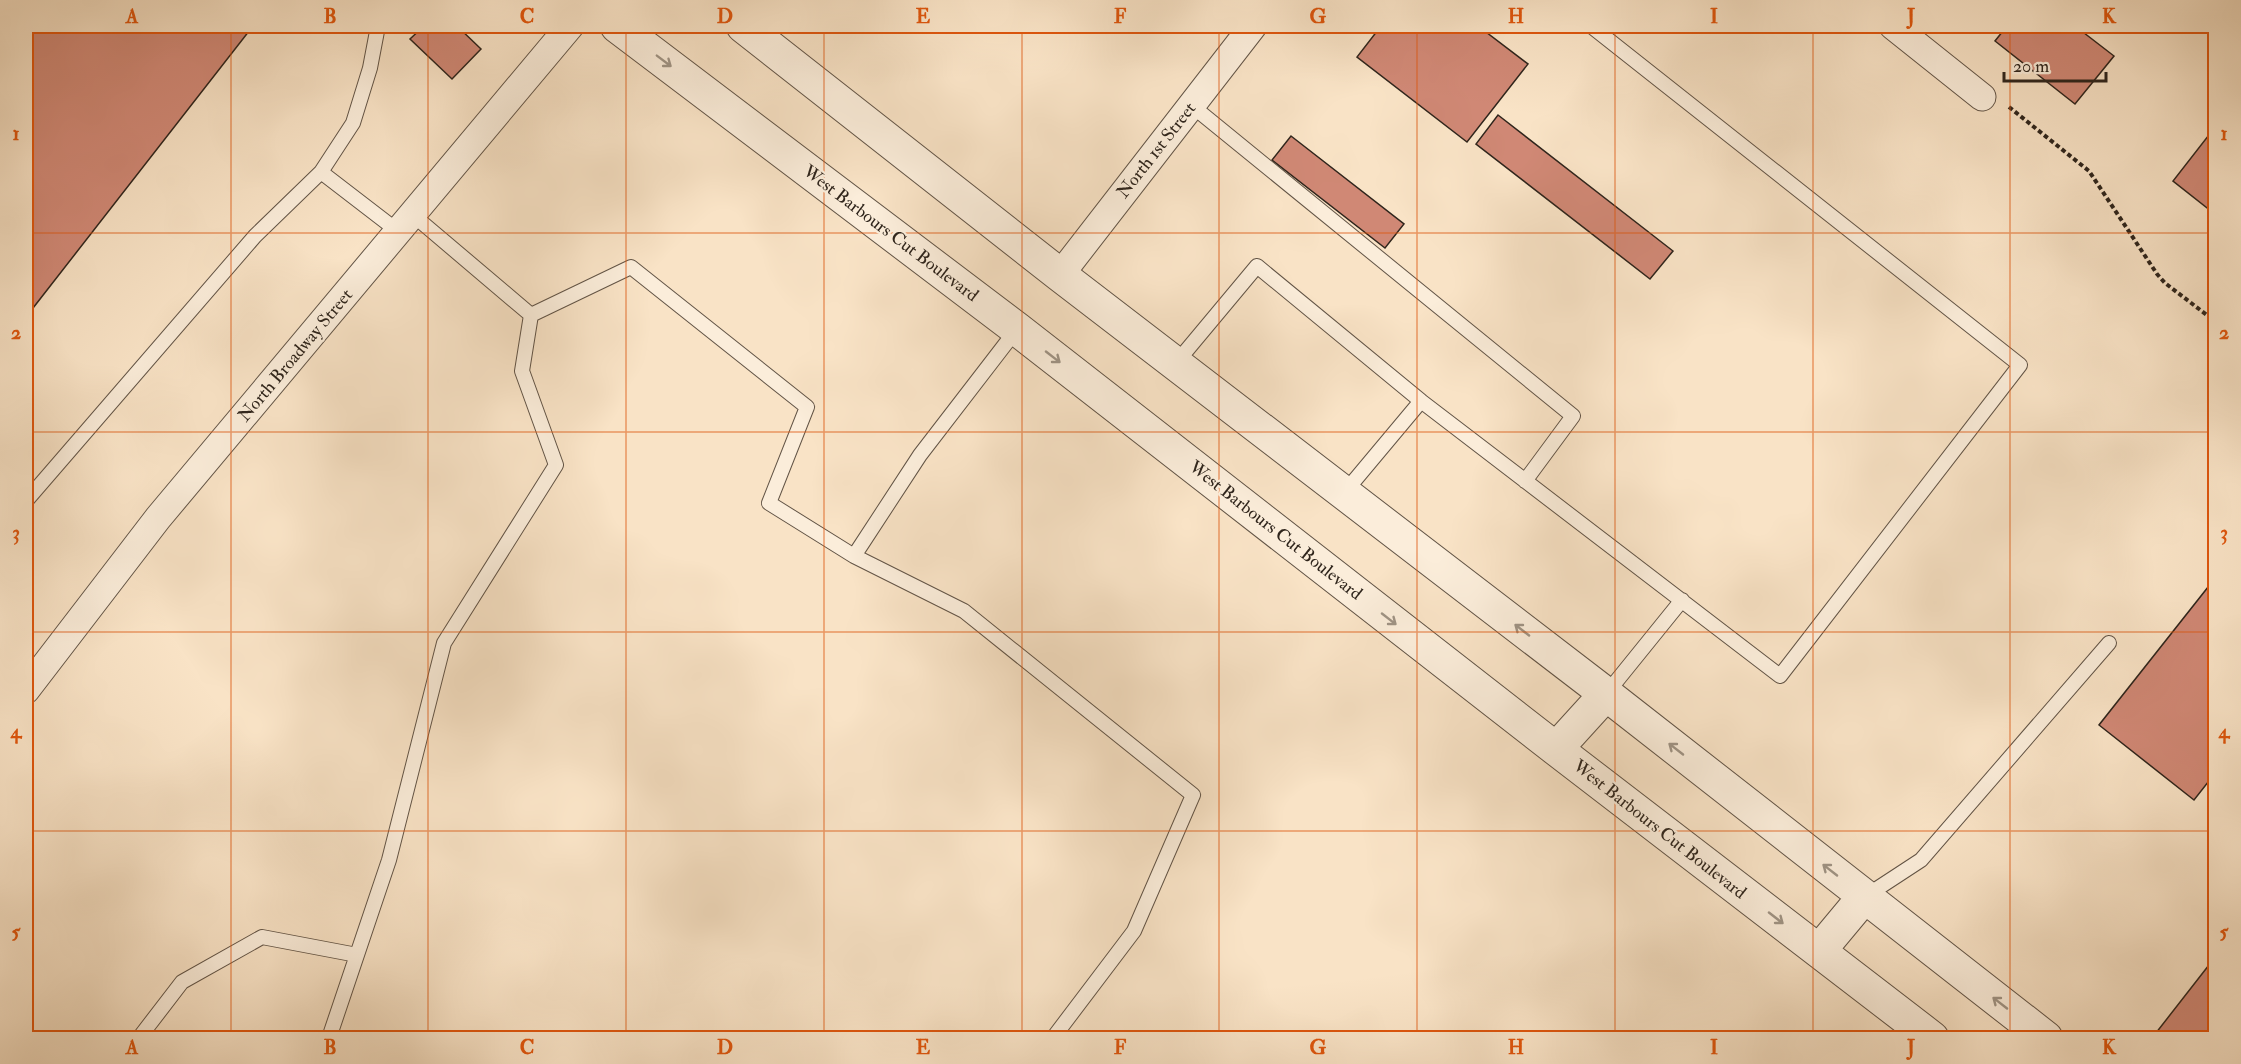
<svg xmlns="http://www.w3.org/2000/svg" width="2241" height="1064" viewBox="0 0 2241 1064" font-family="'IM FELL Double Pica',serif">
	<style>
		.building { fill: #d08875; stroke: #2f251c; stroke-width: 1.5 }
		.lines { fill: none; stroke-linecap: round; stroke-linejoin: round }
		.service-casing { stroke: #625446; stroke-width: 16 }
		.minor-casing { stroke: #625446; stroke-width: 29 }
		.tertiary-casing { stroke: #625446; stroke-width: 35 }
		.path { stroke: #2f251c; stroke-width: 4; stroke-dasharray: 4.5 3; stroke-linecap: butt }
		.service { stroke: #fbedda; stroke-width: 14 }
		.minor { stroke: #fbedda; stroke-width: 27 }
		.tertiary { stroke: #fbedda; stroke-width: 33 }
		.oneway { stroke: #9f9384 }
		.grid { fill: none; stroke: #df560d; stroke-width: 1.5; stroke-opacity: 0.55 }
		.labels { text-anchor: middle; stroke-width: 4.5; stroke-linejoin: round; paint-order: stroke }
		.street-label { font-size: 18px; fill: #2f251c; stroke: #fbedda }
		.neatline { fill: none; stroke: #df560d; stroke-width: 2 }
		.grid-label { font-size: 20px; text-anchor: middle; font-weight: bold; fill: #df560d }
	</style>
	<rect width="100%" height="100%" fill="#f9e3c6"/>
	<filter id="stains"><feTurbulence type="fractalNoise" baseFrequency=".00333" numOctaves="4"/><feColorMatrix values="0 0 0 0 .2 0 0 0 0 .09 0 0 0 0 .02 0 0 0 .5 -.17"/></filter>
	<radialGradient id="worn" r=".72"><stop offset=".6" stop-color="#630" stop-opacity="0"/><stop offset="1" stop-color="#630" stop-opacity=".3"/></radialGradient>
	<path class="building" d="M26,26H253L26,317Z
		M424,26H457L481,49L452,79L410,39Z
		M1381,26H1478L1528,64L1467,142L1357,57Z
		M2007,26H2075L2114,56L2075,104L1995,41Z
		M1498,115L1673,251L1650,279L1476,144Z
		M2212,131L2216,134V215L2173,181Z
		M1291,136L1404,224L1385,248L1272,160Z
		M2216,577V772L2194,800L2099,725Z
		M2216,956V1038H2152Z"/>
	<g class="lines">
		<g class="service-casing">
			<path id="service" d="M1191,105L1573,416L1525,481
				M321,172L399,232
				M413,215L531,315L631,267L807,407L769,503L854,556L920,455L1017,329
				M1176,363L1257,266L1421,401L1780,676L2020,365L1591,26
				M1344,493L1421,401
				M26,501L255,236L321,172L353,123L370,68L378,26
				M854,556L964,611L1193,795L1134,931L1053,1038
				M1606,694L1682,600
				M1866,896L1921,860L2109,643
				M139,1038L182,982L262,937L357,955
				M329,1038L389,860L444,643L556,465L522,371L531,315"/>
		</g>
		<g class="minor-casing">
			<path id="minor" d="M1893,26L1982,97
				M1060,275L1253,26
				M26,690L158,518L570,26"/>
		</g>
		<g class="tertiary-casing">
			<path id="tertiary" d="M617,26L1017,329L1556,749L1932,1038
				M743,26L1060,275L1606,694L2046,1038
				M1556,749L1606,694
				M1819,951L1864,897"/>
		</g>
		<path class="path" d="M2009,107L2089,171L2157,274L2165,283L2216,322"/>
		<use href="#service" class="service"/>
		<use href="#minor" class="minor"/>
		<use href="#tertiary" class="tertiary"/>
	</g>
	<defs><path id="oneway-shaft" d="M-6 0H5M1.5-3L5.5 0L1.5 3" fill="none" stroke-width="1.6" stroke-linecap="round" stroke-linejoin="round" transform="scale(1.5)"/></defs>
	<g class="oneway">
		<use href="#oneway-shaft" transform="translate(664 61) rotate(37)"/>
		<use href="#oneway-shaft" transform="translate(1053 357) rotate(38)"/>
		<use href="#oneway-shaft" transform="translate(1389 619) rotate(38)"/>
		<use href="#oneway-shaft" transform="translate(1522 630) rotate(-142)"/>
		<use href="#oneway-shaft" transform="translate(1676 749) rotate(-142)"/>
		<use href="#oneway-shaft" transform="translate(1830 870) rotate(-142)"/>
		<use href="#oneway-shaft" transform="translate(1776 918) rotate(38)"/>
		<use href="#oneway-shaft" transform="translate(2000 1003) rotate(-142)"/>
	</g>
	<path class="grid" d="M231,26V1038M428,26V1038M626,26V1038M824,26V1038M1022,26V1038M1219,26V1038M1417,26V1038M1615,26V1038M1813,26V1038M2010,26V1038M26,233H2216M26,432H2216M26,632H2216M26,831H2216"/>
	<g class="labels">
		<g class="street-label">
			<text transform="translate(1156 150) rotate(-52)" y="6">North 1st Street</text>
			<text transform="translate(891 233) rotate(37)" y="6">West Barbours Cut Boulevard</text>
			<text transform="translate(295 355) rotate(-50)" y="6">North Broadway Street</text>
			<text transform="translate(1276 530) rotate(38)" y="6">West Barbours Cut Boulevard</text>
			<text transform="translate(1660 829) rotate(38)" y="6">West Barbours Cut Boulevard</text>
		</g>
	</g>
	<rect width="2241" height="1064" fill="none" stroke="#f9e3c6" stroke-width="66"/>
	<path d="M2004 72v9h102v-9" fill="none" stroke="#2f251c" stroke-width="3"/>
	<text x="2013" y="72" font-size="18" fill="#2f251c" stroke="#fbedda" stroke-width="4.5" paint-order="stroke">20 m</text>
	<rect x="33" y="33" width="2175" height="998" class="neatline"/>
	<g class="grid-label">
		<text x="132" y="23">A</text>
		<text x="330" y="23">B</text>
		<text x="527" y="23">C</text>
		<text x="725" y="23">D</text>
		<text x="923" y="23">E</text>
		<text x="1120" y="23">F</text>
		<text x="1318" y="23">G</text>
		<text x="1516" y="23">H</text>
		<text x="1714" y="23">I</text>
		<text x="1911" y="23">J</text>
		<text x="2109" y="23">K</text>
		<text x="16" y="140">1</text>
		<text x="2224" y="140">1</text>
		<text x="16" y="339">2</text>
		<text x="2224" y="339">2</text>
		<text x="16" y="539">3</text>
		<text x="2224" y="539">3</text>
		<text x="16" y="738">4</text>
		<text x="2224" y="738">4</text>
		<text x="16" y="938">5</text>
		<text x="2224" y="938">5</text>
		<text x="132" y="1054">A</text>
		<text x="330" y="1054">B</text>
		<text x="527" y="1054">C</text>
		<text x="725" y="1054">D</text>
		<text x="923" y="1054">E</text>
		<text x="1120" y="1054">F</text>
		<text x="1318" y="1054">G</text>
		<text x="1516" y="1054">H</text>
		<text x="1714" y="1054">I</text>
		<text x="1911" y="1054">J</text>
		<text x="2109" y="1054">K</text>
	</g>
	<rect width="100%" height="100%" filter="url(#stains)"/>
	<rect width="100%" height="100%" fill="url(#worn)"/>
</svg>
